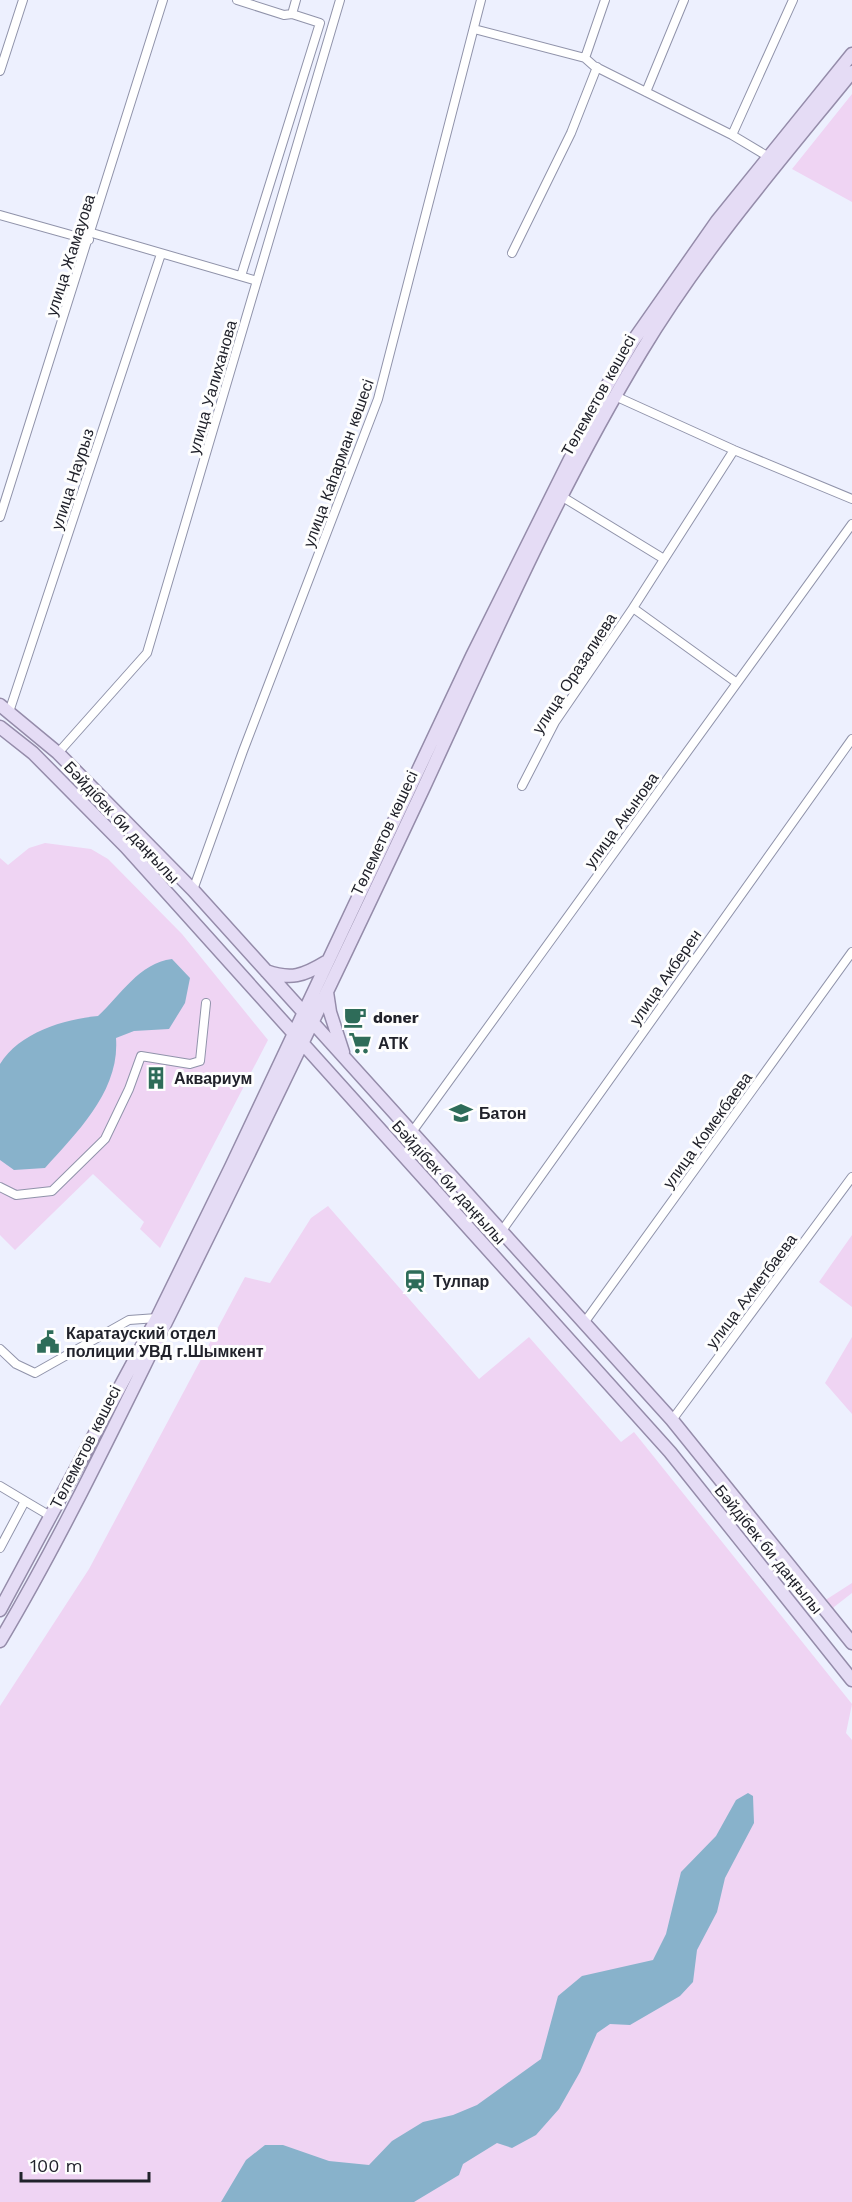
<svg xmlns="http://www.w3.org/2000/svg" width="852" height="2202" viewBox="0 0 852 2202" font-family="'Work Sans',sans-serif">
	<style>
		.green { fill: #efd4f3 }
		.water { fill: #88b2cb }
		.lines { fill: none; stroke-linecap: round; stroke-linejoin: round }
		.minor-casing { stroke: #9093aa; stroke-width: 10 }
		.primary-casing { stroke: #958caa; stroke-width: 15 }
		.minor { stroke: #fff; stroke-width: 8 }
		.primary { stroke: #e5dcf5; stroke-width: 12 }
		.labels { text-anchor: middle; stroke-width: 6; stroke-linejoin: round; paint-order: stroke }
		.street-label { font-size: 16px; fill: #21222b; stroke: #fefefe }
		.poi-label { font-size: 16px; font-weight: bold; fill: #21222b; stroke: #fefefe; text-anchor: start }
	</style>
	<rect width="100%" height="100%" fill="#edf0fe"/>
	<path class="green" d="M852,94V202L792,169Z
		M45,843L91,849L108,859L182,934L268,1040L160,1248L140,1229L144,1222L93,1174L15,1250L0,1235V858L8,865L29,848Z
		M328,1206L479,1379L529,1337L621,1442L634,1432L852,1704L846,1733L852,1740V2202H0V1706L89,1569L245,1277L270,1283L311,1218Z
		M852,1235V1307L819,1282Z
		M852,1337V1414L825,1383Z
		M852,1583V1593L834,1607L832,1613L824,1601Z"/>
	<path class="water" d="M172,959L190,978L185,1003L169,1029L134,1031L116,1038C120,1091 77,1132 45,1168L14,1170L0,1160V1064C19,1033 64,1019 98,1016C121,995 139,963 172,959Z
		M748,1793L753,1796L754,1823L725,1878L717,1912L697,1950L693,1982L680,1996L630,2025L610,2024L597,2033L580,2072L559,2109L536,2135L512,2148L497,2143L463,2164L459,2175L414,2202H221L246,2160L265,2145H283L329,2161L369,2165L392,2141L423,2122L453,2115L477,2105L541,2059L558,1996L582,1976L653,1960L666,1934L681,1872L716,1836L736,1800Z"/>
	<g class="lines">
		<g class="minor-casing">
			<path id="minor" d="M237,0L284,15L292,14L296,0
				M474,29L585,58L594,66L732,135L772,159
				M585,58L605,0
				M0,71L23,0
				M646,92L684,0
				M732,135L793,0
				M0,215L89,240
				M92,233L257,281
				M512,253L571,133L597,67
				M241,276L320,23L292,14
				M615,396L734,450L852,499
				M734,450L633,608L737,683
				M561,496L664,559
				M0,517L163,0
				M9,712L161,254
				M58,753L147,653L340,0
				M522,786L555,722L633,608
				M193,890L243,751L378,399L481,0
				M412,1132L852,524
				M0,1187L16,1195L52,1191L105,1139L129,1089L141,1056L190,1064L200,1061L206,1003
				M501,1232L852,739
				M584,1323L852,952
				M0,1349L16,1364L35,1373L129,1320L157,1318
				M672,1420L852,1177
				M0,1486L25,1501L0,1548
				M25,1501L52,1517"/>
		</g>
		<g class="primary-casing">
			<path id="primary" d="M0,705L58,753L193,890L672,1420L852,1643
				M0,727L33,753L126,847L670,1452L852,1680
				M266,971C291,980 303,976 326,962
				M327,992L330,1012L343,1052
				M0,1610L157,1318L231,1167L472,656L604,391L633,341L717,221L852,54
				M0,1641C61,1538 113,1429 166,1322C254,1145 340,966 424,787C492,640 557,491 641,352C701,252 779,162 852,72"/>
		</g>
		<use href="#minor" class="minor"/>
		<use href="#primary" class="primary"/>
	</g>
	<defs>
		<g id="cafe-bare" transform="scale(1.8)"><path d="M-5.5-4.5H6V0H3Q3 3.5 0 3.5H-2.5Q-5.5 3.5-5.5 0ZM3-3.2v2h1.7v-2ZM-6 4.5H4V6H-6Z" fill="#2e6c59" stroke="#fefefe" stroke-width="2.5" paint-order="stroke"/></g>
		<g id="supermarket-bare" transform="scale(1.8)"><path d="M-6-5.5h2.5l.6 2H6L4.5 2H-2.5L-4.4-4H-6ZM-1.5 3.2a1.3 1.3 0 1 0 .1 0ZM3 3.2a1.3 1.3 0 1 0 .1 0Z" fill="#2e6c59" stroke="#fefefe" stroke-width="2.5" paint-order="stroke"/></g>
		<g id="building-bare" transform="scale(1.8)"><path d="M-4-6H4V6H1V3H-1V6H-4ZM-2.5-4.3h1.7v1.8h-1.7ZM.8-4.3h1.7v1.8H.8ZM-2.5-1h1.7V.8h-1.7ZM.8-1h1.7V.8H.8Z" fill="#2e6c59" stroke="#fefefe" stroke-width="2.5" paint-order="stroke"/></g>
		<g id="school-bare" transform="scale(1.8)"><path d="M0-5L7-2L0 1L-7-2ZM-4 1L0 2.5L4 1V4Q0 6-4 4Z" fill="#2e6c59" stroke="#fefefe" stroke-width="2.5" paint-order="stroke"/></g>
		<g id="station-bare" transform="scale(1.8)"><path d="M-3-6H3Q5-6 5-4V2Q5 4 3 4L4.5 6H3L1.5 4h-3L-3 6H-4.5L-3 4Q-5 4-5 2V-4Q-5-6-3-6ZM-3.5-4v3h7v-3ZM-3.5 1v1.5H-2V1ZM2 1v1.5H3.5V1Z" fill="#2e6c59" stroke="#fefefe" stroke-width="2.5" paint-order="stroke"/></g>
		<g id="civic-bare" transform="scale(1.8)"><path d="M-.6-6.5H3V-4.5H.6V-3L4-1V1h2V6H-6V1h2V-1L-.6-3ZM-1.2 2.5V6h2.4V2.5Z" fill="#2e6c59" stroke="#fefefe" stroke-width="2.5" paint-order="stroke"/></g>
	</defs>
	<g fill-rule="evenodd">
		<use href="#cafe-bare" x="355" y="1017"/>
		<use href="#supermarket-bare" x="360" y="1043"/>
		<use href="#building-bare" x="156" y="1078"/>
		<use href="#school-bare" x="461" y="1113"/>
		<use href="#station-bare" x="415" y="1281"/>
		<use href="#civic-bare" x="48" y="1342"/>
	</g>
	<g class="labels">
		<g class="street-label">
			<text transform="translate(70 255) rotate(-72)" y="6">улица Жамауова</text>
			<text transform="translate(212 387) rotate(-74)" y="6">улица Уалиханова</text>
			<text transform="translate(598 395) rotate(-61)" y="6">Төлеметов көшесі</text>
			<text transform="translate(338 463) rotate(-70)" y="6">улица Каһарман көшесі</text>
			<text transform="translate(72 479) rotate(-72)" y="6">улица Наурыз</text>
			<text transform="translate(574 673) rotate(-57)" y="6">улица Оразалиева</text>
			<text transform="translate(621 820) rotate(-54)" y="6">улица Акынова</text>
			<text transform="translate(122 822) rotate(47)" y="6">Бәйдібек би даңғылы</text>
			<text transform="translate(384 833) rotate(-65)" y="6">Төлеметов көшесі</text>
			<text transform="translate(665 977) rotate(-55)" y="6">улица Акберен</text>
			<text transform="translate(707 1130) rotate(-54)" y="6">улица Комекбаева</text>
			<text transform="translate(449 1182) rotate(48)" y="6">Бәйдібек би даңғылы</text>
			<text transform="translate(751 1291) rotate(-53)" y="6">улица Ахметбаева</text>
			<text transform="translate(85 1447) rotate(-63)" y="6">Төлеметов көшесі</text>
			<text transform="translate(769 1549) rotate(51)" y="6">Бәйдібек би даңғылы</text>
		</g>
		<g class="poi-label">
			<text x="373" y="1023">doner</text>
			<text x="378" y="1049">АТК</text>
			<text x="174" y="1084">Аквариум</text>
			<text x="479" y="1119">Батон</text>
			<text x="433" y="1287">Тулпар</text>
			<text x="66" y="1339">Каратауский отдел<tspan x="66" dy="18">полиции УВД г.Шымкент</tspan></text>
		</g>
	</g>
	<path d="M21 2172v9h128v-9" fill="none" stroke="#21222b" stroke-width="3"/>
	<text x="30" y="2172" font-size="18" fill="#21222b" stroke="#fefefe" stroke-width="4.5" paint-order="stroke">100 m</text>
</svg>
